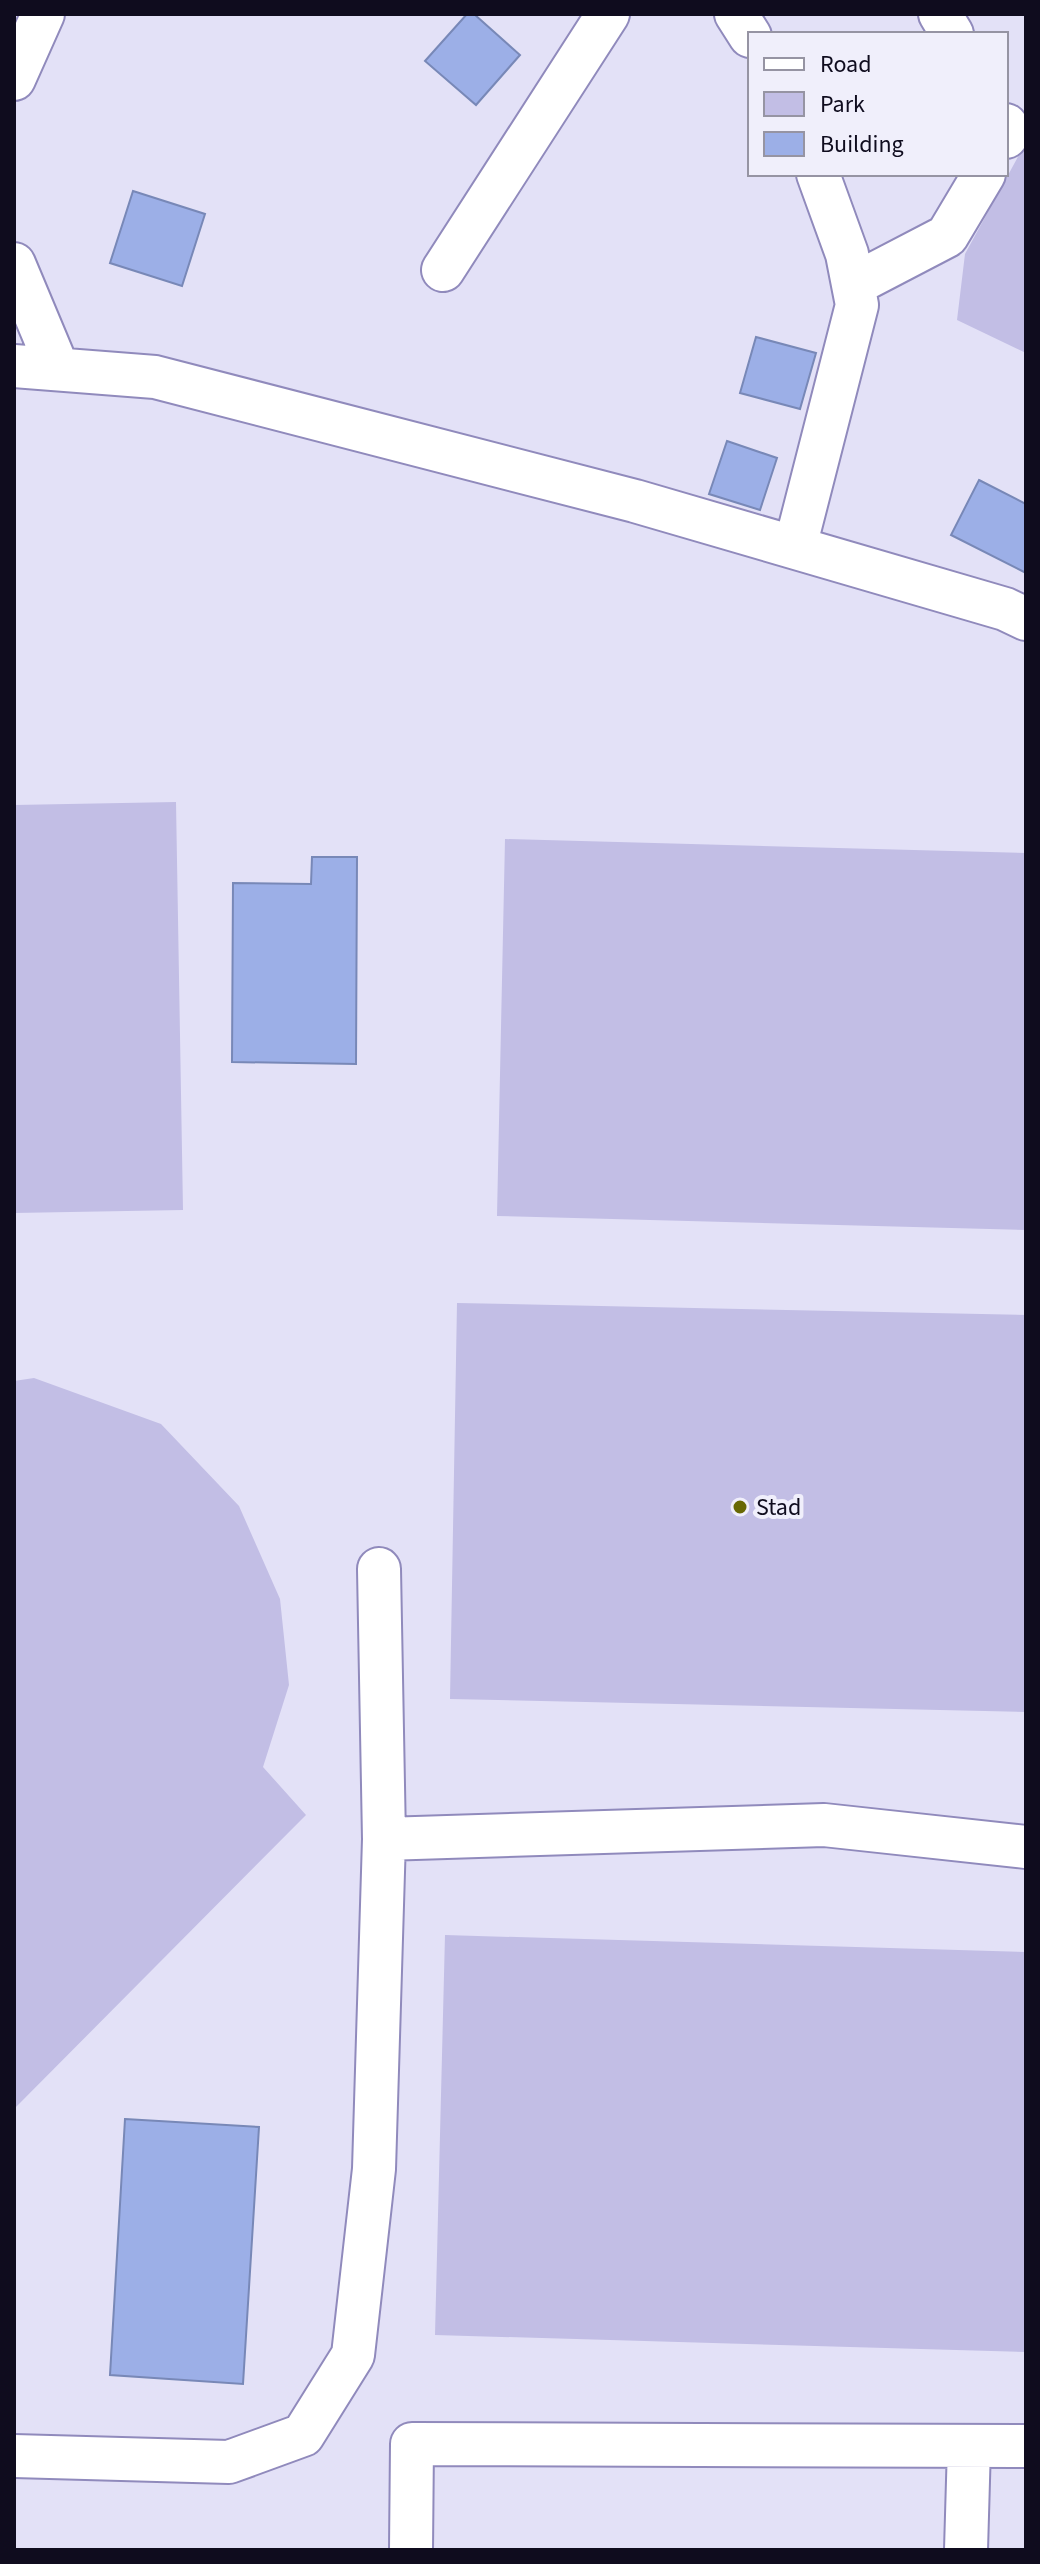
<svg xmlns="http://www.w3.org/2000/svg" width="1040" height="2564" viewBox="0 0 1040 2564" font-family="'Source Sans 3',sans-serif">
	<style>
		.green { fill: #c2bee5 }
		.building { fill: #9cafe7; stroke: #7888b7; stroke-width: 2 }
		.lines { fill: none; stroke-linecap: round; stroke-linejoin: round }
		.minor-casing { stroke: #908abc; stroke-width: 46 }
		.minor { stroke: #fff; stroke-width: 42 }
		.poi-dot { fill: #686804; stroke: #f0effb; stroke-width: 3 }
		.labels { text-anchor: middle; stroke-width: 8; stroke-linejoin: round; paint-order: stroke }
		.poi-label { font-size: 24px; fill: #0f0c1e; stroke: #f0effb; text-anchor: start }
	</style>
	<rect width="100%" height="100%" fill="#e3e1f7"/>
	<path class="green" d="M1026,142V353L957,320L965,254Z
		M176,802L183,1210L14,1213V805Z
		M505,839L1026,853V1230L497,1216Z
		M457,1303L1026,1315V1712L450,1699Z
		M34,1378L161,1424L239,1506L280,1599L289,1685L263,1767L306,1815L14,2109V1381Z
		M445,1935L1026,1952V2352L435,2335Z"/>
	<path class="building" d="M467,14H474L520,55L476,105L425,61Z
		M133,191L205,214L182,286L110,263Z
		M756,337L816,353L800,409L740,393Z
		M727,441L777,458L760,510L709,494Z
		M979,480L1026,504V573L951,535Z
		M312,857H357L356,1064L232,1062L233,883L311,884Z
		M125,2119L259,2127L243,2384L110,2375Z"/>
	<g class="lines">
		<g class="minor-casing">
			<path id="minor" d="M736,14L750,36
				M940,14L952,34
				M14,79L43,14
				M1006,125L1010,131L1006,137
				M14,264L58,369
				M443,270L608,14
				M853,285L947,236L984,174
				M14,366L155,377L635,501L1005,609L1026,619
				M795,547L857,305L847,254L818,174
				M379,1569L384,1839
				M14,2456L229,2462L303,2435L353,2355L374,2169L384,1839L824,1825L1026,1847
				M411,2550L412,2444L1026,2446
				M966,2550L969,2446"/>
		</g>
		<use href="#minor" class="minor"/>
	</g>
	<circle class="poi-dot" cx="740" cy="1507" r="8"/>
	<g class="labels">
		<g class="poi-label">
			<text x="756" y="1515">Stad</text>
		</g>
	</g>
	<rect width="1040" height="2564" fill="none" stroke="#0f0c1e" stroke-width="32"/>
	<rect x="748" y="32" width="260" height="144" fill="#f0effb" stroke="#9694a3" stroke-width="2"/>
	<rect x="764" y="58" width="40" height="12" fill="#ffffff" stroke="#9694a3" stroke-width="2"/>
	<text x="820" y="72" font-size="24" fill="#0f0c1e">Road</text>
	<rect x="764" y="92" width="40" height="24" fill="#c2bee5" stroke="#9694a3" stroke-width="2"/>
	<text x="820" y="112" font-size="24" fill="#0f0c1e">Park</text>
	<rect x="764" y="132" width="40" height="24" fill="#9cafe7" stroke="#9694a3" stroke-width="2"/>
	<text x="820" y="152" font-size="24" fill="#0f0c1e">Building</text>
</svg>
